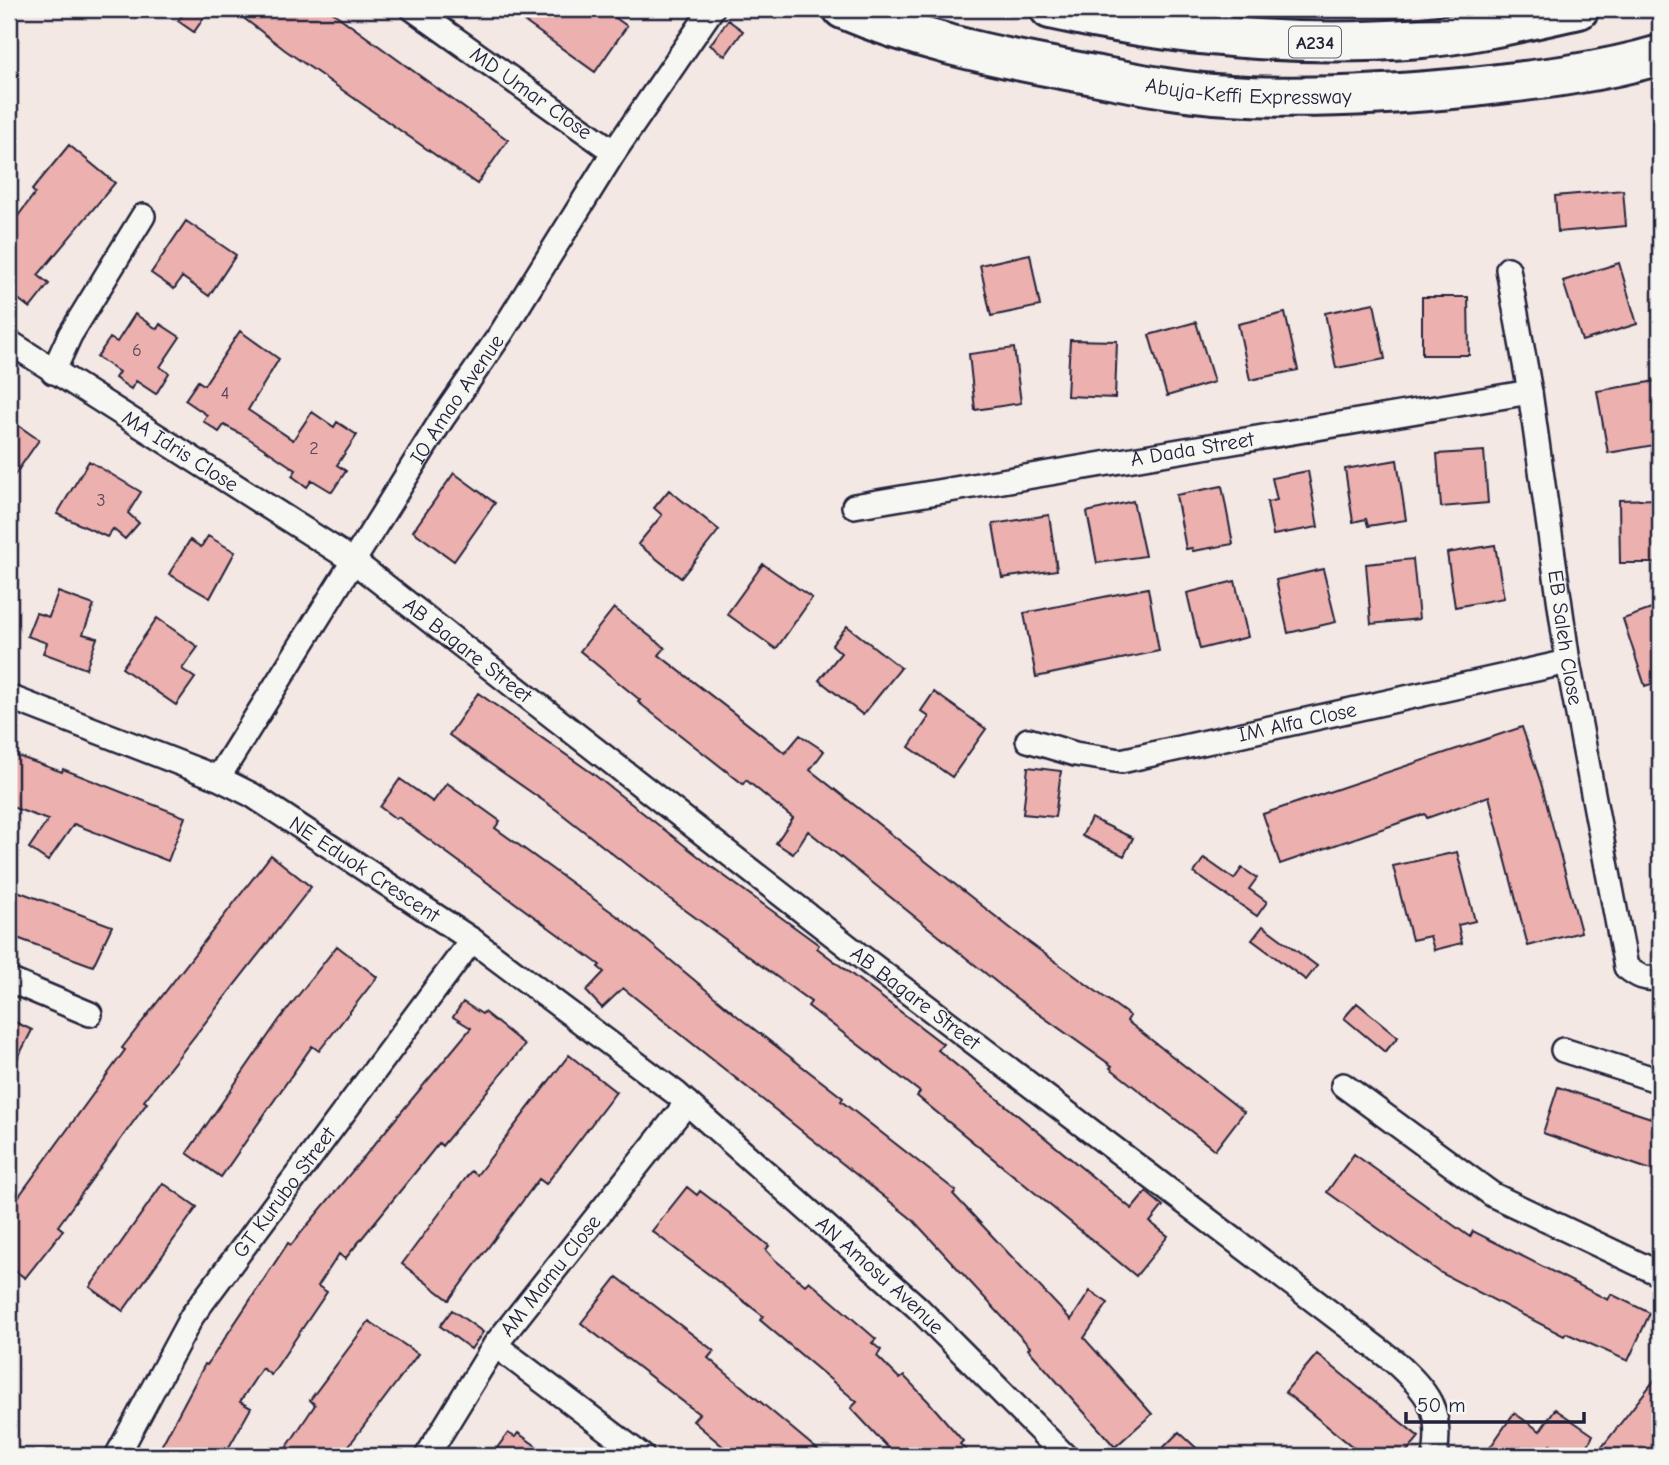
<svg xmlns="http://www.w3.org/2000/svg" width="1669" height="1465" viewBox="0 0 1669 1465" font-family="'Comic Neue',sans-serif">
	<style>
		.building { fill: #ecb0ae; stroke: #22223b; stroke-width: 2 }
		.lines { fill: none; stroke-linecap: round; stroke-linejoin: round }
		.minor-casing { stroke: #22223b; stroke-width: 28 }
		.trunk-casing { stroke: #22223b; stroke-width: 44 }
		.motorway-casing { stroke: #22223b; stroke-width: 44 }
		.minor { stroke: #f6f6f2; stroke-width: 23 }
		.trunk { stroke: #f6f6f2; stroke-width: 38 }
		.motorway { stroke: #f6f6f2; stroke-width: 38 }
		.labels { text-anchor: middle; stroke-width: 5; stroke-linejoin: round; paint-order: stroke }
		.number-label { font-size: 18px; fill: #544658 }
		.shield { fill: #f6f6f2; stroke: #626272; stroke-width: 2 }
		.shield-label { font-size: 19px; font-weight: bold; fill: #22223b }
		.street-label { font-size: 21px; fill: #22223b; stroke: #f6f6f2 }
	</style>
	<rect width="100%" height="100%" fill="#f4e8e4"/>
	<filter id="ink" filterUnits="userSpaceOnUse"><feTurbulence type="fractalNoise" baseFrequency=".0143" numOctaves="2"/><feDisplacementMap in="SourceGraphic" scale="14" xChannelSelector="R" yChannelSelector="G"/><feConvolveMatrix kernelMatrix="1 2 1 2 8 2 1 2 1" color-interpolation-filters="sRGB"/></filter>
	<g filter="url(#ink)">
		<path class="building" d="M187,9H210L194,32L178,21Z
			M232,9H328L508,140L477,184L285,50Z
			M507,9H603L627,26L595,72Z
			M728,20L743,31L725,56L710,45Z
			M69,145L115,183L38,275L49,284L30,308L9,292V228L35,193L32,190Z
			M1623,190L1626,226L1558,232L1555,196Z
			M186,221L236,255L209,296L182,277L174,289L151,273Z
			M1030,254L1040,306L991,316L980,265Z
			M1619,263L1637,324L1582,341L1563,281Z
			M1422,297H1468L1469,355H1422Z
			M1374,303L1385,359L1336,368L1325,313Z
			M1285,313L1298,370L1250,380L1238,324Z
			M135,314L157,329L160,324L180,337L160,367L169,373L156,394L136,381L131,389L115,378L119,372L97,357L110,338L117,342Z
			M1196,322L1214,382L1167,396L1149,335Z
			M240,331L279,359L248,410L293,440L312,412L334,427L337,422L357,435L337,465L346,471L332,492L312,480L307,487L292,476L296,470L245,436L224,425L219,432L203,421L207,415L185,400L198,381L204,385Z
			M1070,340L1117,341L1115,398L1067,396Z
			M1014,348L1021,403L975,410L969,354Z
			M1656,381L1660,409V444L1608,453L1597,391Z
			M9,419L39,440L9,483Z
			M1484,451L1488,503L1441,507L1437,454Z
			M1397,460L1406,520L1368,526L1366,519L1353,522L1345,469Z
			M89,461L141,492L128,513L139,523L125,539L113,529L107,537L57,514Z
			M1308,471L1318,527L1273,535L1267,502L1277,500L1272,478Z
			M454,473L495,503L454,561L413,531Z
			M1222,486L1233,544L1193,551L1192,548L1186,549L1176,495Z
			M669,490L719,530L681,578L638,544L662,515L654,508Z
			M1660,499V563H1620L1619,500Z
			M1133,501L1145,556L1097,563L1087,512Z
			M1049,515L1057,570L1002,578L993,524Z
			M208,536L235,552L210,598L169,574L190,540L201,547Z
			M1495,545L1504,598L1455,607L1447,553Z
			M1413,559L1419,619L1371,624L1366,564Z
			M763,564L812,598L776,649L727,614Z
			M1323,569L1336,622L1288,633L1276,580Z
			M1235,581L1248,637L1200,649L1187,593Z
			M1148,588L1159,651L1036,677L1024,613Z
			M58,592L94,605L83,634L97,638L86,669L43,653L47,643L27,636L36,613L49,617Z
			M1660,606V681L1645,686L1623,619Z
			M614,608L665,648L659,655L785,753L800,735L824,751L810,770L1023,938L1130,1016L1127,1021L1244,1112L1215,1150L1110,1068L1112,1066L1015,997L808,831L793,854L776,843L793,818L746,780L743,784L638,702L640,700L580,651Z
			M157,618L198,647L182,669L195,678L176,705L122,668Z
			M847,626L901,668L863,715L819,680L841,653L832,645Z
			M934,692L986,729L952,777L909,747L929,717L921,711Z
			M478,693L592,773L712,867L819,945L817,948L943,1044L938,1050L1132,1209L1146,1192L1163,1206L1150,1222L1168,1236L1136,1276L917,1096L920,1092L808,1006L811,1002L670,899L558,811L449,735Z
			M1522,727L1541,783L1581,932L1528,946L1489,796L1427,818L1425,814L1280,864L1263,814Z
			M9,753L62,772L63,769L185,817L168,861L74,824L48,861L29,848L48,820L9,806Z
			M1028,767L1061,771L1055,817L1023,814Z
			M400,779L433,802L447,783L500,821L495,828L620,918L741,1019L843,1098L841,1101L956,1191L953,1194L1071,1320L1090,1291L1108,1303L1084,1338L1152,1414L1115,1447L1028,1349L1030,1347L913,1220L623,988L602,1008L586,991L604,972L598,967L600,965L398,817L396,819L380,807Z
			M1091,818L1133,838L1124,856L1082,836Z
			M1457,852L1475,921L1458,925L1462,943L1434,950L1430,936L1412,940L1393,866Z
			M271,855L311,887L144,1101L147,1103L58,1226L63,1230L25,1278L9,1266V1187L19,1196L125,1050L122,1048Z
			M1204,858L1234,879L1242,868L1257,878L1249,889L1267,902L1257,916L1194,873Z
			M9,888L112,926L93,966L9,935Z
			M1263,926L1317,966L1306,980L1252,940Z
			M337,946L377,977L319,1051L312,1046L221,1177L187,1153L279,1020Z
			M463,1002L482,1014L484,1012L525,1045L442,1146L439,1143L345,1259L339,1254L318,1286L327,1292L304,1326L271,1375L262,1368L240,1402L251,1408L224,1456H156L205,1364L207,1365L288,1243L291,1245L471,1028L453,1017Z
			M1357,1003L1398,1037L1385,1052L1344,1018Z
			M9,1019L32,1030L9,1075Z
			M569,1055L616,1092L546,1184L539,1179L449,1300L402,1264L471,1171L477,1175Z
			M1558,1087L1660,1121V1173L1543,1133Z
			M1354,1154L1470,1237L1473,1231L1608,1300L1611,1294L1650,1313L1628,1361L1566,1333L1564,1336L1441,1273L1327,1192Z
			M163,1183L197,1207L123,1311L90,1287Z
			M687,1187L697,1195L700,1191L728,1212L769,1246L766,1250L774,1259L805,1285L809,1281L876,1339L872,1343L881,1350L877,1356L900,1379L904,1376L928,1401L963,1441L960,1444L971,1456H896L851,1408L857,1402L760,1320L763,1316L652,1231Z
			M617,1277L714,1351L708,1358L825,1456H734L693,1421L699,1414L581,1323Z
			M452,1310L483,1332L471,1349L440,1326Z
			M369,1321L418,1354L341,1456H281L315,1405L310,1400Z
			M1317,1354L1419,1437L1403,1456H1364L1285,1392Z
			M1660,1373V1456H1595Z
			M1555,1409L1593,1435L1583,1456H1565L1550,1445L1543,1456H1498L1489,1449L1514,1413L1540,1431Z
			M1179,1432L1205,1456H1155Z
			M508,1433L515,1437L518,1433L550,1456H491Z"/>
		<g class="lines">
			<g class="minor-casing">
				<g id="minor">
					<path id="s1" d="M413,9L614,152"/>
					<path id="s2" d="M1508,269L1530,392L1568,662L1626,967C1637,976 1646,981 1660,977"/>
					<path id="s3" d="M9,342L352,560L859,955L1395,1362C1427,1392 1443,1409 1435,1456"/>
					<path d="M53,372L70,335L143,216"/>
					<path id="s4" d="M854,506L1530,392"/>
					<path id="s5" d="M9,697L218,778L252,795L472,940L677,1094L917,1307L1065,1456"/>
					<path id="s6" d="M1028,740L1075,754L1121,761L1568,662"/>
					<path id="s7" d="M218,778L442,419L502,332L614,152L712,9"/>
					<path d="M9,980L90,1014"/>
					<path d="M1563,1050L1660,1081"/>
					<path d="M1343,1085L1493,1195L1660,1274"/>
					<path d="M495,1345L642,1456"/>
					<path id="s8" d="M117,1456L192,1316L472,940"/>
					<path id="s9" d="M427,1456L495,1345L687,1103"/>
				</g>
			</g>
			<g class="trunk-casing">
				<g id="trunk">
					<path id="s10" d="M843,9C914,39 987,55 1062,69C1117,79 1173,92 1230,95C1311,100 1392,95 1473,87C1536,80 1599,73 1660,55"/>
				</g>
			</g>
			<g class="motorway-casing">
				<path id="motorway" d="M1050,9C1169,36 1299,48 1421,38C1473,34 1528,20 1579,9"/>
			</g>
			<use href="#minor" class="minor"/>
			<use href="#trunk" class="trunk"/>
			<use href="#motorway" class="motorway"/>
		</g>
	</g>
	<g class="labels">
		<g class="number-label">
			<text x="137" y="356">6</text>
			<text x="225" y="399">4</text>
			<text x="314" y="454">2</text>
			<text x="101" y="506">3</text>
		</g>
		<rect class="shield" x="1289" y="26.5" width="52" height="31" rx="5"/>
		<g class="shield-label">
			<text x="1315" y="49">A234</text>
		</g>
		<g class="street-label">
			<text dy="7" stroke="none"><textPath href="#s10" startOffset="416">Abuja-Keffi Expressway</textPath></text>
			<text dy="7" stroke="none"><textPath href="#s1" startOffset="145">MD Umar Close</textPath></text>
			<text dy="7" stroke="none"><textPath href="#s7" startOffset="448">IO Amao Avenue</textPath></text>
			<text dy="7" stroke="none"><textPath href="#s4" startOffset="343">A Dada Street</textPath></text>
			<text dy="7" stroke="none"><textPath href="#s3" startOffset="203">MA Idris Close</textPath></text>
			<text dy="7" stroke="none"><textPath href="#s2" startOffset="373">EB Saleh Close</textPath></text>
			<text dy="7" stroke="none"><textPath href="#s3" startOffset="553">AB Bagare Street</textPath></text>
			<text dy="7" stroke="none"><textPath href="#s6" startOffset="276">IM Alfa Close</textPath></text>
			<text dy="7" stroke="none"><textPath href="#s5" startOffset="397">NE Eduok Crescent</textPath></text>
			<text dy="7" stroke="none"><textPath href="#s3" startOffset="1120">AB Bagare Street</textPath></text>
			<text dy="7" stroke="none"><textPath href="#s8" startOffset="313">GT Kurubo Street</textPath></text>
			<text dy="7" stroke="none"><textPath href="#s9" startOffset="219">AM Mamu Close</textPath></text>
			<text dy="7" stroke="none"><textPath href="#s5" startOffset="1054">AN Amosu Avenue</textPath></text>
		</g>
	</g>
	<rect width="1669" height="1465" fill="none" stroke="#f6f6f2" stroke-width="35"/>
	<rect x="18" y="18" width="1634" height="1430" fill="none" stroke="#22223b" stroke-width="2.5" filter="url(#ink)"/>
	<path d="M1406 1412v10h178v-10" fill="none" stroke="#22223b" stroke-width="3.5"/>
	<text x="1417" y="1412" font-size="21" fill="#22223b" stroke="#f6f6f2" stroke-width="5" paint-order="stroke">50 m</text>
</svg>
